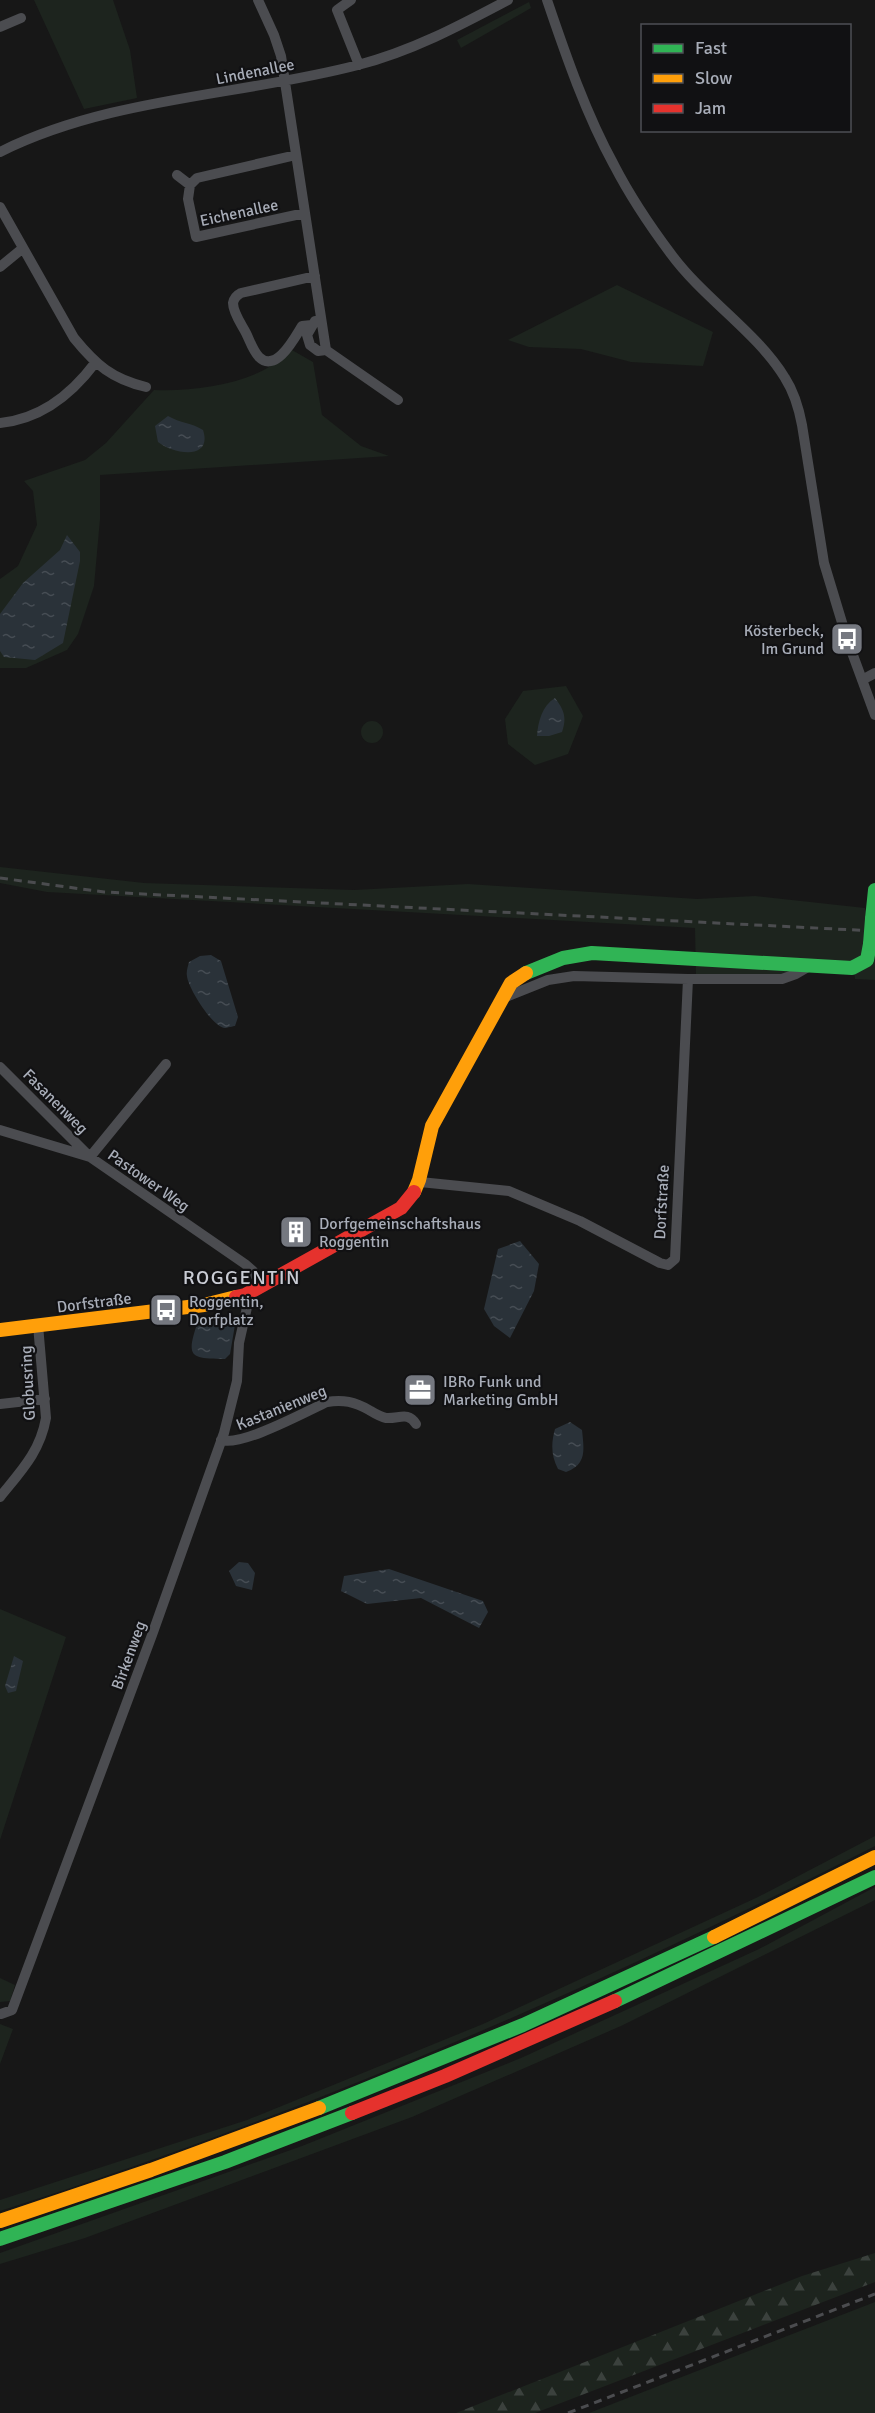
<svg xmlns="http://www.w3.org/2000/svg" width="875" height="2413" viewBox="0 0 875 2413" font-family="Signika,sans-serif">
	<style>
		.green { fill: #1d241e }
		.forest { fill: url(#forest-firs) }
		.water { fill: url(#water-ripples) }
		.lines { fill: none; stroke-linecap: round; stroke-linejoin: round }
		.street { stroke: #4b4c50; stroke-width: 10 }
		.fast { stroke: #30b455; stroke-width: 14 }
		.slow { stroke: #ff9f0a; stroke-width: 14 }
		.jam { stroke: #e5322d; stroke-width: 14 }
		.rail { stroke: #4b4c4f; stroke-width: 3; stroke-dasharray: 8 6; stroke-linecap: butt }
		.fast-bridge { stroke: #30b455; stroke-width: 14 }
		.labels { text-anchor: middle; stroke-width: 4.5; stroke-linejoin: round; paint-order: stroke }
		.street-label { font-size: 16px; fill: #a8adb8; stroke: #111113 }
		.poi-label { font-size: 16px; fill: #a8adb8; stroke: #111113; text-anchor: start }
		.quarter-label { font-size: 20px; letter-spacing: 1.5px; fill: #c9ccd4; stroke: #111113 }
	</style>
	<defs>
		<pattern id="forest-firs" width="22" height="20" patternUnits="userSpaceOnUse" patternTransform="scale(1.5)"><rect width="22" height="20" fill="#1d241e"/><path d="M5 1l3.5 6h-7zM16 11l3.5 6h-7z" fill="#3b413d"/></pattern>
		<pattern id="water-ripples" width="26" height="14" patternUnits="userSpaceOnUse" patternTransform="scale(1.5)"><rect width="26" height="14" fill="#2a3239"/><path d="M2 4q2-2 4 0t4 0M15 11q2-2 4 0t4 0" fill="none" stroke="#464d54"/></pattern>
	</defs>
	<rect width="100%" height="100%" fill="#171717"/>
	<path class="green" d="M34,0H113L130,50L137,98L84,109Z
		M529,2L531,8L461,48L457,40Z
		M617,285L713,332L703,366L631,362L581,349L529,347L508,340Z
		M292,350L313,362L322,415L361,446L389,456L100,475V519L94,586L78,634L67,650L26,668H0V579L18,566L37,525L33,491L24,481L85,460L106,443L154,390C188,392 240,385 269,367C277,362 284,356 292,350Z
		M566,686L583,716L568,754L535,765L508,744L505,719L523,691Z
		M361 732a11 11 0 1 1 22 0a11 11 0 1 1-22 0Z
		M0,867L144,883L354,890L468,884L697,899L755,896L865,908L868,919H875V980L855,979L853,963L793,974L696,977L695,928L47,892L0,883Z
		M0,1609L66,1637L0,1840Z
		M875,1836V1846C592,1990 302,2115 0,2211V2200L247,2120L483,2024L758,1897Z
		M875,1887V1900L621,2026L412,2117L85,2238L0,2264V2253L302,2146L521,2058L759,1949Z
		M0,1978L15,1985L10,2001L0,2002Z
		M0,2024L13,2029L0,2064Z
		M875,2302V2413H589Z"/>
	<path class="forest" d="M875,2253V2282L535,2413H456L802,2276Z"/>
	<path class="water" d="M168,416C180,423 192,423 203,430C213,461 173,454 158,442L155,426Z
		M67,535L80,552V561L63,643L35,660L4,657L0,651V614L23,583L60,550Z
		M555,698C564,710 567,717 562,732L549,736H537C538,722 542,706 555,698Z
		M211,955L221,961L238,1017L235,1026C234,1026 226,1028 225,1028C213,1028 188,988 187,976C186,972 188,966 189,962L200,956Z
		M520,1241L539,1264L534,1291L510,1338L494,1326L484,1309L498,1249Z
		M230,1315L236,1319L230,1354L225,1359C189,1359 186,1357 198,1321Z
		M570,1422L582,1430C584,1450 587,1464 566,1472L558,1469C551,1456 551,1443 555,1429Z
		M239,1562L248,1563L255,1573L252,1590L236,1586L229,1571Z
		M389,1569L483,1601L488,1612L479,1628L421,1598L367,1604L341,1591L344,1576Z
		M14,1656L23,1661L16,1691L8,1693L5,1686Z"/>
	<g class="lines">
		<path class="street" d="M258,0L274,35L281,56L326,350L398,400
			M351,0L337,10L359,65
			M547,0C566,56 586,114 614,165C630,196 650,226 671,254C704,299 757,332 785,378C794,392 799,409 802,425L824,563L847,639L875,715
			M0,27L21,18
			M0,152C110,97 240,96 358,65C412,51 459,26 508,0
			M296,155L197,178L190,185L188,199L196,237L305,213
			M177,175L190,185
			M0,207L74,338C96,365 112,379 146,387
			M0,267L23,248
			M315,321L307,335L310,345L318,351L326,350
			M312,325L302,326C295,337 276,374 259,357C253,351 250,341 246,333C242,325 233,313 233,303C234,298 237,295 241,293L315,276
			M0,423C41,419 71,395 95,363
			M862,680L875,673
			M501,999L548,980L574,976L688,979H782L796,974L808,967
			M0,1067L90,1157L166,1064
			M0,1130L90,1157L245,1264L253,1271L261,1286
			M420,1182L509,1191L580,1221L660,1263L668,1265L675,1259L688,979
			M0,1404L45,1399
			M221,1440C241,1447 305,1412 327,1402C343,1399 355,1402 369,1410C374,1413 380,1417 386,1418C399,1419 408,1411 416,1424
			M0,1497C21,1471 40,1452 46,1418L38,1325
			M1,2014L12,2010L152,1635L224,1433L237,1381L239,1343L248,1303L245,1295"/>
		<path class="fast" d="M872,919L875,890
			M526,973L563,958L592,953L852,968L867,960L870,944
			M615,2001L875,1877
			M319,2108L523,2025L714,1937
			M0,2239L225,2162L352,2113"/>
		<path class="slow" d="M414,1192L419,1180L432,1126L511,983L526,973
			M0,1330L204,1305L236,1297
			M714,1937L875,1857
			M0,2221L151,2170L319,2108"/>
		<path class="jam" d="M236,1297L245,1295L401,1208L414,1192
			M352,2113L445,2076L615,2001"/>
		<path class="rail" d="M0,878L104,892L875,931
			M568,2413L875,2294"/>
		<path class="fast-bridge" d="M870,944L872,919"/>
	</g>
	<defs>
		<g id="bus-square" transform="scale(1.725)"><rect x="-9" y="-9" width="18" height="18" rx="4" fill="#757880" stroke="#111113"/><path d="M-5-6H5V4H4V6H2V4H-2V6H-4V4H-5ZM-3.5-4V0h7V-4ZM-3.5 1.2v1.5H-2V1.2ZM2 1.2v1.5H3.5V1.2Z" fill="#fff"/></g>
		<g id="building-square" transform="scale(1.725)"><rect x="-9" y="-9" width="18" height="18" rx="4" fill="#757880" stroke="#111113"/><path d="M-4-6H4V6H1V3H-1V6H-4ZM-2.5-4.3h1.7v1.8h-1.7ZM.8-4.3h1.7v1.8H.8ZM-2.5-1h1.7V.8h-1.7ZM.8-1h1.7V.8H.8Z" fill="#fff"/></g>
		<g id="office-square" transform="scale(1.725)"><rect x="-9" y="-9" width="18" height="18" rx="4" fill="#757880" stroke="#111113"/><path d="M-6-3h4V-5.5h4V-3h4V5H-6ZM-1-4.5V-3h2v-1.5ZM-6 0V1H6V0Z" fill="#fff"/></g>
	</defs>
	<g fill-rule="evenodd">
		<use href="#bus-square" x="847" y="639"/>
		<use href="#building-square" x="296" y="1232"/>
		<use href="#bus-square" x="166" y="1310"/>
		<use href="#office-square" x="420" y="1390"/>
	</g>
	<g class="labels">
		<g class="street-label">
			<text transform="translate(255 71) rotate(-11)" y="6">Lindenallee</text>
			<text transform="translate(239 212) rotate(-12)" y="6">Eichenallee</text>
			<text transform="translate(56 1101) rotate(45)" y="6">Fasanenweg</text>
			<text transform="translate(149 1180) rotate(35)" y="6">Pastower Weg</text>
			<text transform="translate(661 1202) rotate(-87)" y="6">Dorfstraße</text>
			<text transform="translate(94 1302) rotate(-7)" y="6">Dorfstraße</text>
			<text transform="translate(27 1383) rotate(-93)" y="6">Globusring</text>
			<text transform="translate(281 1407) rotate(-22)" y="6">Kastanienweg</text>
			<text transform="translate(128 1655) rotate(-70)" y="6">Birkenweg</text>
		</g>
		<g class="poi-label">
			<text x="824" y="636" text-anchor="end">Kösterbeck,<tspan x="824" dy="18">Im Grund</tspan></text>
			<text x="319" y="1229">Dorfgemeinschaftshaus<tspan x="319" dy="18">Roggentin</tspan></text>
			<text x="189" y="1307">Roggentin,<tspan x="189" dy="18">Dorfplatz</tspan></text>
			<text x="443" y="1387">IBRo Funk und<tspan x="443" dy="18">Marketing GmbH</tspan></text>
		</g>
		<g class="quarter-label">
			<text x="242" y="1284">ROGGENTIN</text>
		</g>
	</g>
	<rect x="641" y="24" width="210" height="108" fill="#111113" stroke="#4d4f55" stroke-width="1.5"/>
	<rect x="653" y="44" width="30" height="9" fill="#30b455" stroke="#4d4f55" stroke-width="1.5"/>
	<text x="695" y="54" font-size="18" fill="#a8adb8">Fast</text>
	<rect x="653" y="74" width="30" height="9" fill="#ff9f0a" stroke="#4d4f55" stroke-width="1.5"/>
	<text x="695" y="84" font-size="18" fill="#a8adb8">Slow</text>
	<rect x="653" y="104" width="30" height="9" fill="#e5322d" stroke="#4d4f55" stroke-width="1.5"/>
	<text x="695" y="114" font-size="18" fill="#a8adb8">Jam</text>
</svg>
